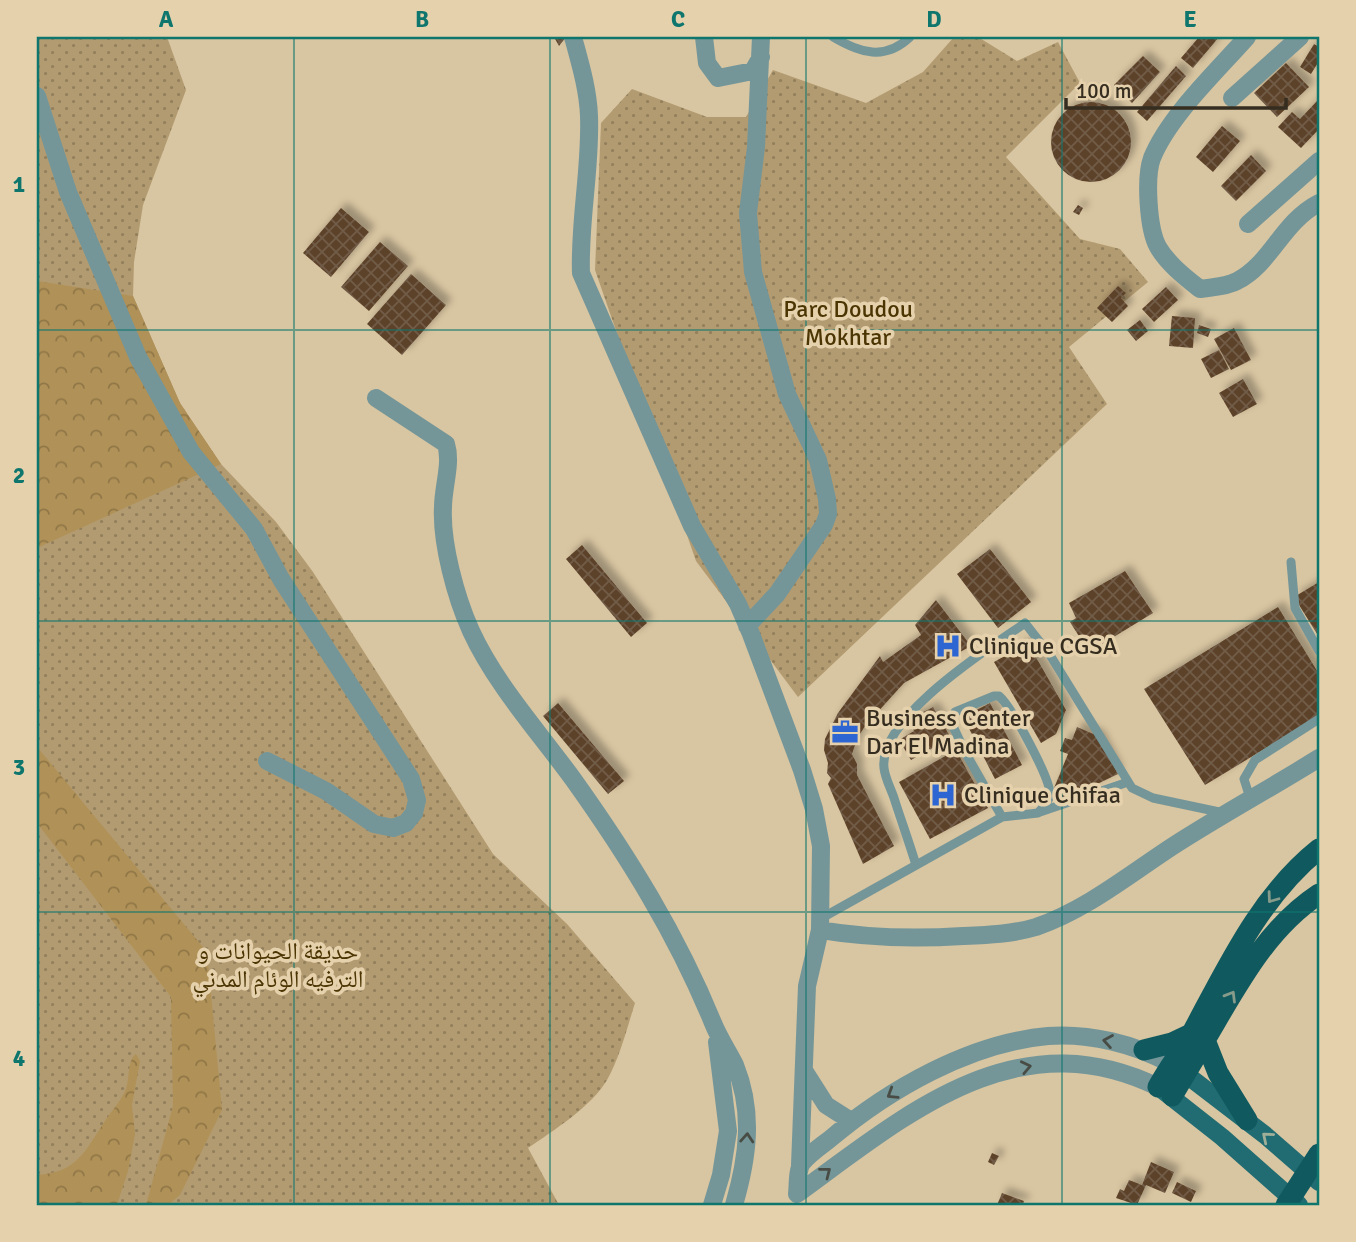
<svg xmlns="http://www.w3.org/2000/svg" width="1356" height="1242" viewBox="0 0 1356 1242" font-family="Signika,'Noto Naskh Arabic',sans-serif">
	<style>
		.grass { fill: url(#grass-dots) }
		.forest { fill: url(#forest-crowns) }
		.building { fill: url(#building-cross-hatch); filter: url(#shadow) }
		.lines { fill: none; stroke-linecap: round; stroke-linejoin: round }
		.lane { stroke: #749699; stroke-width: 9 }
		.street { stroke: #749699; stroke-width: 18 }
		.primary { stroke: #216c72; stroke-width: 18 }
		.highway { stroke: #105a5f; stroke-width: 21 }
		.highway-bridge { stroke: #105a5f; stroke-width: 21 }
		.oneway { stroke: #869b8a }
		.oneway2 { stroke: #484c44 }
		.oneway3 { stroke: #a1ae98 }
		.grid { fill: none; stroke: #0f766e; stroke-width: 2; stroke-opacity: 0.55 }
		.labels { text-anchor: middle; stroke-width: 7; stroke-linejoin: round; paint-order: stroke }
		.park-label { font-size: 24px; fill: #4b3503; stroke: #e6d1ad }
		.poi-label { font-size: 24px; fill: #352d1f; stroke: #e6d1ad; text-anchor: start }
		.neatline { fill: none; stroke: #0f766e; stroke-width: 2.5 }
		.grid-label { font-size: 23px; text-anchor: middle; font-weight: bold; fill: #0f766e }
	</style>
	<defs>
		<pattern id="grass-dots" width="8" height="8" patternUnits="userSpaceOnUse" patternTransform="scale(1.75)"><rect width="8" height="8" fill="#b39b71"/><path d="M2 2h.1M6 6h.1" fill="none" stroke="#927f5c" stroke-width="1.8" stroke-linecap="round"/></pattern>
		<pattern id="forest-crowns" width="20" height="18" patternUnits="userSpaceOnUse" patternTransform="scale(1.75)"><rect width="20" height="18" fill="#b09157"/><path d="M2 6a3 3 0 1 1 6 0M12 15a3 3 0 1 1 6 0" fill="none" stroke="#907747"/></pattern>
		<pattern id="building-cross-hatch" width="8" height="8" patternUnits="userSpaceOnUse" patternTransform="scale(1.75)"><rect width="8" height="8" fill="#5d422a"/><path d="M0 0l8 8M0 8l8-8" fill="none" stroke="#715b47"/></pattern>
		<filter id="shadow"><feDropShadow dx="6" dy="-6" stdDeviation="3.5" flood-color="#0004"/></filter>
	</defs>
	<rect width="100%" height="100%" fill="#d8c5a1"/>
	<path class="grass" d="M37,37H167L186,90L143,205L134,262L133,296L180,403L221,464L276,522L313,572L493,854L567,924L635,1003C627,1028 620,1057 607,1080C592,1106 553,1131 528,1148L559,1205H37Z
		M954,37H978L1017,61L1058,42L1080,83L1006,157L1080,239L1120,249L1148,282L1069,347L1107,404L798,697L696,561L595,270L601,123L632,89L707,117H746L773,70L866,103L923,72Z"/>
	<path class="forest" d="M37,281L133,296L180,403L221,464L37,548Z
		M37,733L38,748L207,952L222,1110L180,1195L168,1205H146L173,1106L171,997L37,823Z
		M136,1054L140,1061L132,1105L135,1134L128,1171L117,1205H37V1175C78,1172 84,1152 105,1121C112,1110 121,1101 126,1089C130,1078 127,1060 136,1054Z"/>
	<path class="building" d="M554,37H566L559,46Z
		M1199,37H1219L1193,68L1181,58Z
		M1314,44L1319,47V61L1311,74L1300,67Z
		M1143,56L1160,72L1132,103L1114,85Z
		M1286,63L1309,87L1277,117L1254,93Z
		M1176,66L1186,76L1147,121L1137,112Z
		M1317,101L1319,103V129L1301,148L1278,127L1292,112L1300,119Z
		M1051 142a40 40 0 1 1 80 0a40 40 0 1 1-80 0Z
		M1222,126L1240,141L1213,172L1196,157Z
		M1251,155L1266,171L1236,201L1221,186Z
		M1078,205L1083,208L1079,215L1073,212Z
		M341,208L369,232L331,277L303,253Z
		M380,242L408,266L369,311L341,287Z
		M411,274L446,305L402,355L367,324Z
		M1118,286L1126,293L1121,298L1128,306L1112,322L1097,308Z
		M1166,287L1178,300L1154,322L1142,309Z
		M1172,316L1195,318L1193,348L1169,346Z
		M1140,320L1148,331L1136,341L1127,330Z
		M1199,325L1211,329L1208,337L1197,333Z
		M1234,328L1251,360L1231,370L1214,339Z
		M1219,350L1229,369L1211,378L1201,359Z
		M1243,379L1257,404L1233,417L1219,393Z
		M582,545L647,623L631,637L566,559Z
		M990,549L1031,602L998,628L957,574Z
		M1125,571L1153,613L1089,652L1070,622L1076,618L1069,603Z
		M1319,582V637L1294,597Z
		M936,600L971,646L904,683L865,726L857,739L852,754L857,764V775L894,846L863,864L828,784L831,778L827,773L828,763L824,750L825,739L838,713L880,656L883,662L921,635L915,625Z
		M1278,607L1319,674V716L1205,785L1144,689Z
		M1028,643L1066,710L1056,734L1041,743L994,662Z
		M558,703L624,781L608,794L543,716Z
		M990,703L1022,765L995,779L963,717Z
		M933,707L951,738L911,760L899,740L914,731L908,720Z
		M1077,727L1098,736L1118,774L1066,799L1052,793L1068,754L1060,751L1065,738L1072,740Z
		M956,750L988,808L930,839L899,782Z
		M992,1153L999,1156L994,1165L988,1162Z
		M1151,1162L1174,1172L1165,1193L1146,1185L1137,1205L1116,1198L1120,1189L1124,1191L1129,1180L1142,1185Z
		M1177,1182L1196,1191L1191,1202L1172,1193Z
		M1002,1193L1024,1201L1023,1205H997Z"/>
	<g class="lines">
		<path class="lane" d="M833,37C860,53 885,61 910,37
			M1291,562L1295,608L1319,651
			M1250,798L1244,779L1255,760L1319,719
			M1040,812L1128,782
			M916,865C909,842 901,820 894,798C891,789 885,778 884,768C878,718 988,649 1025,623L1050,655L1132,788L1153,798L1224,813
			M820,919L1002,817L1038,813C1043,807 1049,802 1050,794C1050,778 1012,707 999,696H994L955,712L951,722L965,752L1002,817"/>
		<path class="street" d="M573,37C580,63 588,89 589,116C591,169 579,221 581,273L692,526L738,604L751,634L802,770L814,809L821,846L820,930L807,986L800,1165
			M704,37L707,63L718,78L753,71L761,57
			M1247,37C1217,71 1169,116 1152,158C1145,177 1148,229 1158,247C1168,264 1185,277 1200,289C1212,287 1226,287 1237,281C1271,264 1282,222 1319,203
			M37,96L68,192L138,357L191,452L254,529L281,579L411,779L417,800L414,813L406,823L393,828L374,824L326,791L267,761
			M1232,98L1300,37
			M1248,224L1319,161
			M376,398L446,444C452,463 443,487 443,507C441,543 456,598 471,631C496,685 538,731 573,779C628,856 677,935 713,1023C719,1038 728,1051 735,1065C754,1112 748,1157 734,1205
			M747,626L777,594L824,525L828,514L827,499L818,460L787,394L753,272L748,213L756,147L761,37
			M820,930C867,938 915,939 963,936C987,935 1013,934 1036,927C1086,910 1130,874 1173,846C1221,815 1271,788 1319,758
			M805,1072L826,1105L851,1121
			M1158,1087C1016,1018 906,1115 797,1194C798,1186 797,1170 802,1163C809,1154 821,1146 830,1139C889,1089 970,1043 1048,1036C1090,1033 1135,1044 1171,1064
			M712,1205L721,1175L728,1131L717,1042"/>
		<path class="primary" d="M1175,1066L1265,1135L1319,1182
			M1161,1089L1222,1137L1299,1205"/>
		<path class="highway" d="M1144,1050L1172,1043L1191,1034
			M1158,1087C1168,1068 1181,1052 1192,1033C1227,968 1260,896 1319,849
			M1172,1096L1203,1044
			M1247,1120L1218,1073L1205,1040C1237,986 1266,929 1319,894"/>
		<path class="highway-bridge" d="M1286,1205L1319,1154"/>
	</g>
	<defs><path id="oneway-chevron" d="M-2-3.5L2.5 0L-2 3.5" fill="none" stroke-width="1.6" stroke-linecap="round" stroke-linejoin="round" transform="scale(1.75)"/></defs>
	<g class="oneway">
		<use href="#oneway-chevron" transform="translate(1272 898) rotate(126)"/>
		<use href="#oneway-chevron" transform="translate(1231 996) rotate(-59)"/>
	</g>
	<g class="oneway2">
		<use href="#oneway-chevron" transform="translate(1108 1041) rotate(-170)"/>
		<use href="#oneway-chevron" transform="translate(1026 1067) rotate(-12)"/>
		<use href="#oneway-chevron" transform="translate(892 1094) rotate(148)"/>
		<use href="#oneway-chevron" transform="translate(747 1138) rotate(-86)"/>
		<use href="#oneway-chevron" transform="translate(826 1172) rotate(-38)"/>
	</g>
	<use class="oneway3" href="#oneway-chevron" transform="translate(1267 1137) rotate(-140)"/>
	<path class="grid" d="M294,37V1205M550,37V1205M806,37V1205M1062,37V1205M37,330H1319M37,621H1319M37,912H1319"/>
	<defs>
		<g id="hospital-bare" transform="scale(2.1)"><path d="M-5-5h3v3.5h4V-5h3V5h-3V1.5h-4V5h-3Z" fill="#2d65d3" stroke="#e6d1ad" stroke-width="2.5" paint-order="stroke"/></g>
		<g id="office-bare" transform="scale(2.1)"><path d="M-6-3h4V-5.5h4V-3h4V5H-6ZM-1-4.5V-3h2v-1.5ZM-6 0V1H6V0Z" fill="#2d65d3" stroke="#e6d1ad" stroke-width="2.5" paint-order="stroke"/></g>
	</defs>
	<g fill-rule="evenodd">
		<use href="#hospital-bare" x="948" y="646"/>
		<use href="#office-bare" x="845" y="732"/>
		<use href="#hospital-bare" x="943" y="795"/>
	</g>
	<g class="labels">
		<g class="park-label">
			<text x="848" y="317">Parc Doudou<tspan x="848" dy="28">Mokhtar</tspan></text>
			<text x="278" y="959">حديقة الحيوانات و<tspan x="278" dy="28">الترفيه الوئام المدني</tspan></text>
		</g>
		<g class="poi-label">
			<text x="969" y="654">Clinique CGSA</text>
			<text x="866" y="726">Business Center<tspan x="866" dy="28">Dar El Madina</tspan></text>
			<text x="964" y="803">Clinique Chifaa</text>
		</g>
	</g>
	<rect width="1356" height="1242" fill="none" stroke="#e6d1ad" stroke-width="77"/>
	<path d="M1066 98v10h220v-10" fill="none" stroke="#352d1f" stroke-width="3.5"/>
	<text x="1076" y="98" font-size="21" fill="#352d1f" stroke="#e6d1ad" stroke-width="5" paint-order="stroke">100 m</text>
	<rect x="38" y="38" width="1280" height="1166" class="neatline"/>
	<g class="grid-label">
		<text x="166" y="27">A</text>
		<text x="422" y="27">B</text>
		<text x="678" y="27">C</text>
		<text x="934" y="27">D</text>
		<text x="1190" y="27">E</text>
		<text x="19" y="192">1</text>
		<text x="19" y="483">2</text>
		<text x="19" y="775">3</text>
		<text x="19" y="1066">4</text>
	</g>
</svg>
